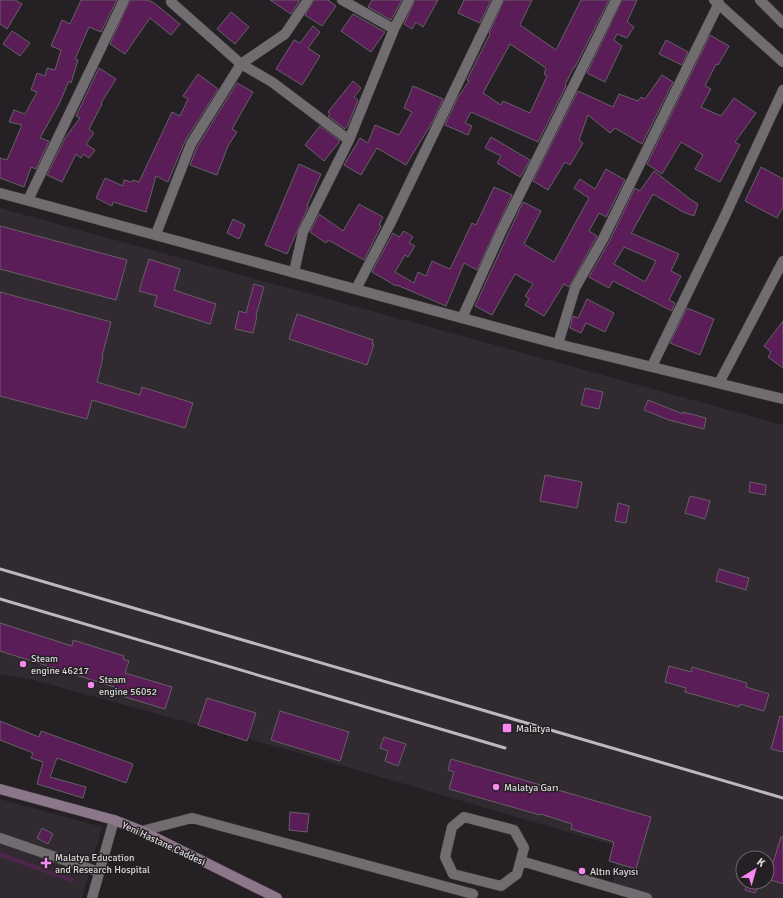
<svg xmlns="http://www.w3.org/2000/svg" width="783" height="898" viewBox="0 0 783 898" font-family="Signika,sans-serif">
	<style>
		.built { fill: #312a30; fill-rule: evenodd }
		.green { fill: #4c2549 }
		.building { fill: #5a1d57; stroke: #656165; fill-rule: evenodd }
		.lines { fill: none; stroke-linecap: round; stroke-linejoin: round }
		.minor-casing { stroke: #3e3b3e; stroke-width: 11 }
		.tertiary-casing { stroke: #3e3b3e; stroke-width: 11 }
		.secondary-casing { stroke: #3e3b3e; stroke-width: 11 }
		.minor { stroke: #706c70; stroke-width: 10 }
		.tertiary { stroke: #706c70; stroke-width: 10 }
		.secondary { stroke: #8c778a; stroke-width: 10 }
		.rail { stroke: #bcb8bb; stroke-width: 3 }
		.poi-dot { fill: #f689ee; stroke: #242023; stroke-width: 1.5 }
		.labels { text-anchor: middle; stroke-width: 3; stroke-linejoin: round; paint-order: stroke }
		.poi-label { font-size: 10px; fill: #dad7d9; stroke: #242023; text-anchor: start }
		.street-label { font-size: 10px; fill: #dad7d9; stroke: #242023 }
	</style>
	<rect width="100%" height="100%" fill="#242023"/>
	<path class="built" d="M0,208L783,425V898H648L612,887L619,847L292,751L30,679L0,674ZM743,858H767V882H743Z
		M0,799L102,827L82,898H0Z"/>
	<path class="green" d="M0,852L74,879L73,883L0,857Z"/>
	<path class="building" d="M0,0H15L22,4L7,29L0,24Z
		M81,0H117L101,32L89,27L75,59L78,60L71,83L69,81L59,104L40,138L49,141L36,169L31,167L24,187L0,178V158L7,160L22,125L9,122L14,110L25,114L37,92L31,90L37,73L45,76L47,68L55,70L61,50L51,46L62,20L70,24Z
		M130,0H148L154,3L180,24L171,35L150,18L125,54L110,44Z
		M270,0H300L291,14Z
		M314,0H328L336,6L322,26L305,15Z
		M372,0H402L391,20L368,7Z
		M415,0H438L423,27L416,22L412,29L404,24Z
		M464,0H491L480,23L458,13Z
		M504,0H532L520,25L556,50L581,0H609L575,67H574L565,85L566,86L538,142L471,112L465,123L472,126L468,135L445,125L457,99L469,81L467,80L490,34L489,33ZM510,44L546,68L544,74L547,76L530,113L503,101L501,105L483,93Z
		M622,0H637L627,22L634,27L627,38L617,34L614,40L622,46L605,82L587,73Z
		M231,12L249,27L235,44L217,29Z
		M353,14L385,32L371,52L341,31Z
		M313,26L320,32L308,48L320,56L302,85L276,69L294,40L300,43Z
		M12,31L30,43L20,56L3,44Z
		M710,35L729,46L718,65L716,64L705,86L711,89L701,107L721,116L734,98L756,113L735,142L740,145L720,182L695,169L703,155L681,142L662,174L647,164Z
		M666,40L688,52L682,65L659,54Z
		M99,68L116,79L101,103L102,104L89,129L94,133L86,144L95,150L89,158L83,154L81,158L76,154L62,182L47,175L65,138L80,118L76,116Z
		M198,74L218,89L185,141L168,182L156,176L146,212L113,202L112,206L96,198L105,178L123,186L124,180L132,182L133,180L139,182L172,112L180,116L188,99L183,96Z
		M662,75L673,82L642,144L615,128L610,133L588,115L579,140L583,143L570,165L565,162L548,190L533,181L578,91L613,107L619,94L638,101L641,97L645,99Z
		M353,81L361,88L354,97L358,100L348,125L345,129L328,116L330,114L328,112Z
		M237,83L253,92L232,129L237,132L228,146L217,175L190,165L197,147Z
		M413,86L443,99L433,121L406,165L377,148L361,175L344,165L360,138L368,143L375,125L399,135L412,112L404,108Z
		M320,126L340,141L324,161L305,145Z
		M491,137L530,160L520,177L497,163L501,156L485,148Z
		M299,164L321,174L307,206L308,207L287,254L265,245Z
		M761,167L783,179V207L777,218L745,201Z
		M606,169L625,180L606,217L599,213L589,231L597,236L569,287L564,284L544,316L525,305L529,299L525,296L533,284L515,274L492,315L475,306L523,202L541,211L524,244L554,262L589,198L574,188L580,179L595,189Z
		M654,171L690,199L698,204L694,216L683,212L653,194L632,232L631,233L679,254L671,271L681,276L669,300L675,303L672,311L613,281L609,288L589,277L609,242L635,188L640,191ZM624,247L656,261L645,282L614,264Z
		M494,187L512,195L477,270L464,263L446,306L397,285L396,286L372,272L393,233L399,237L404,231L413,237L409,243L415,246L408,257L405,255L395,272L414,283L418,272L426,276L432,261L450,269L472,223L476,225Z
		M359,204L383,217L379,225L381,226L364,260L328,240L326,243L310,232L319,214L343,231Z
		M233,219L245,225L239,239L227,233Z
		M0,226L127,260L116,300L0,269Z
		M149,259L180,269L174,290L216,304L210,324L154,306L157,296L139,291Z
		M254,284L264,287L256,315L257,316L253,333L235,329L239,311L246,313Z
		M0,292L111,322L102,356L103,357L97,382L140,395L142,387L193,403L185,428L92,400L87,419L0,396Z
		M587,299L614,313L605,332L586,323L581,333L570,328L573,316L578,318Z
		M687,308L714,319L700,355L670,343Z
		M297,314L373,340L372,344H374L367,365L289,339Z
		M783,321V368L768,357L771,352L764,346Z
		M585,388L603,392L599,409L581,405Z
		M648,400L683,414V412L706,418L704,429L669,420L644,410Z
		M545,475L582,482L577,508L540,501Z
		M750,482L766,485L765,495L749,492Z
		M690,496L710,501L705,519L685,513Z
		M618,503L629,506L626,523L615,521Z
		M719,569L749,578L746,590L716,581Z
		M0,623L72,646L73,640L124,656L123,659L129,661L125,673L172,687L165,709L125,697L127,691L0,651Z
		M669,666L691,672L692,667L747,683L746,687L769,694L764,711L740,704L739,707L685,692L686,688L665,682Z
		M207,698L256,713L247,741L198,725Z
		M280,711L349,732L340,761L271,740Z
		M780,716L783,717V752L771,749Z
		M0,721L39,737L41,731L133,764L126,783L57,758L50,777L86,787L83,798L37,784L43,762L31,758L33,753L0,740Z
		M384,737L406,744L398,766L385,761L388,751L380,748Z
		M451,759L651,817L636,869L609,861L614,842L571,829L572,824L541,814L540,815L449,789L454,772L448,770Z
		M290,812L309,814L307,832L289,830Z
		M42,828L53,834L48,844L37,838Z
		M781,837H783V884L768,879Z
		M748,882H760L755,893L745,890Z"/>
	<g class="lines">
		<g class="minor-casing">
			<path id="minor" d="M342,0L394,29
				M171,2L241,64L285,34L308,0
				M349,140L394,29L409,0
				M28,200L124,0
				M156,234L191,144L241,64L272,82L349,140L303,232L294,272
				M356,289L390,224L498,0
				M462,318L501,232L616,0
				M558,344L575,288L603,239L719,3
				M652,366L724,218L783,90
				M719,383L783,261
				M464,817L514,830L524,848L517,874L501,886L453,874L445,857L452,827Z
				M142,831L192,818L473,894
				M0,838L99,872
				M521,861L647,898
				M92,898L114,820"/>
		</g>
		<g class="tertiary-casing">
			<path id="tertiary" d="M714,0L783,62
				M760,0L783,23
				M0,193L558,344L783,399"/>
		</g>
		<g class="secondary-casing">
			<path id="secondary" d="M0,789L114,820L142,831L277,898"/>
		</g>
		<use href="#minor" class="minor"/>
		<use href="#tertiary" class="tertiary"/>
		<use href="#secondary" class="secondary"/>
		<path class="rail" d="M0,569L783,798
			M0,599L505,748"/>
	</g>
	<g class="poi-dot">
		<circle cx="23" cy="664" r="4"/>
		<circle cx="91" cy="685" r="4"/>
		<rect x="502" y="723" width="10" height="10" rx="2"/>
		<circle cx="496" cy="787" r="4"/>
		<path d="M44 857h4v4h4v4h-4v4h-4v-4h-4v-4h4z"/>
		<circle cx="582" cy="871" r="4"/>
	</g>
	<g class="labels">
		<g class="poi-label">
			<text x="31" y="662">Steam<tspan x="31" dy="12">engine 46217</tspan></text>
			<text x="99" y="683">Steam<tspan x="99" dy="12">engine 56052</tspan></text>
			<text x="516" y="732">Malatya</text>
			<text x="504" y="791">Malatya Garı</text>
			<text x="55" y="861">Malatya Education<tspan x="55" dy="12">and Research Hospital</tspan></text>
			<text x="590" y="875">Altın Kayısı</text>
		</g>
		<g class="street-label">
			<text transform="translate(164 843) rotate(25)" y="4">Yeni Hastane Caddesi</text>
		</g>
	</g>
	<g transform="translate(755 870) rotate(37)"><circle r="19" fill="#242023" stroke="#6d696c"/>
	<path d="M0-3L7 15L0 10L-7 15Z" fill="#f689ee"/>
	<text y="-6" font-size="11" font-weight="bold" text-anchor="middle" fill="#dad7d9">K</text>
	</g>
</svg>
